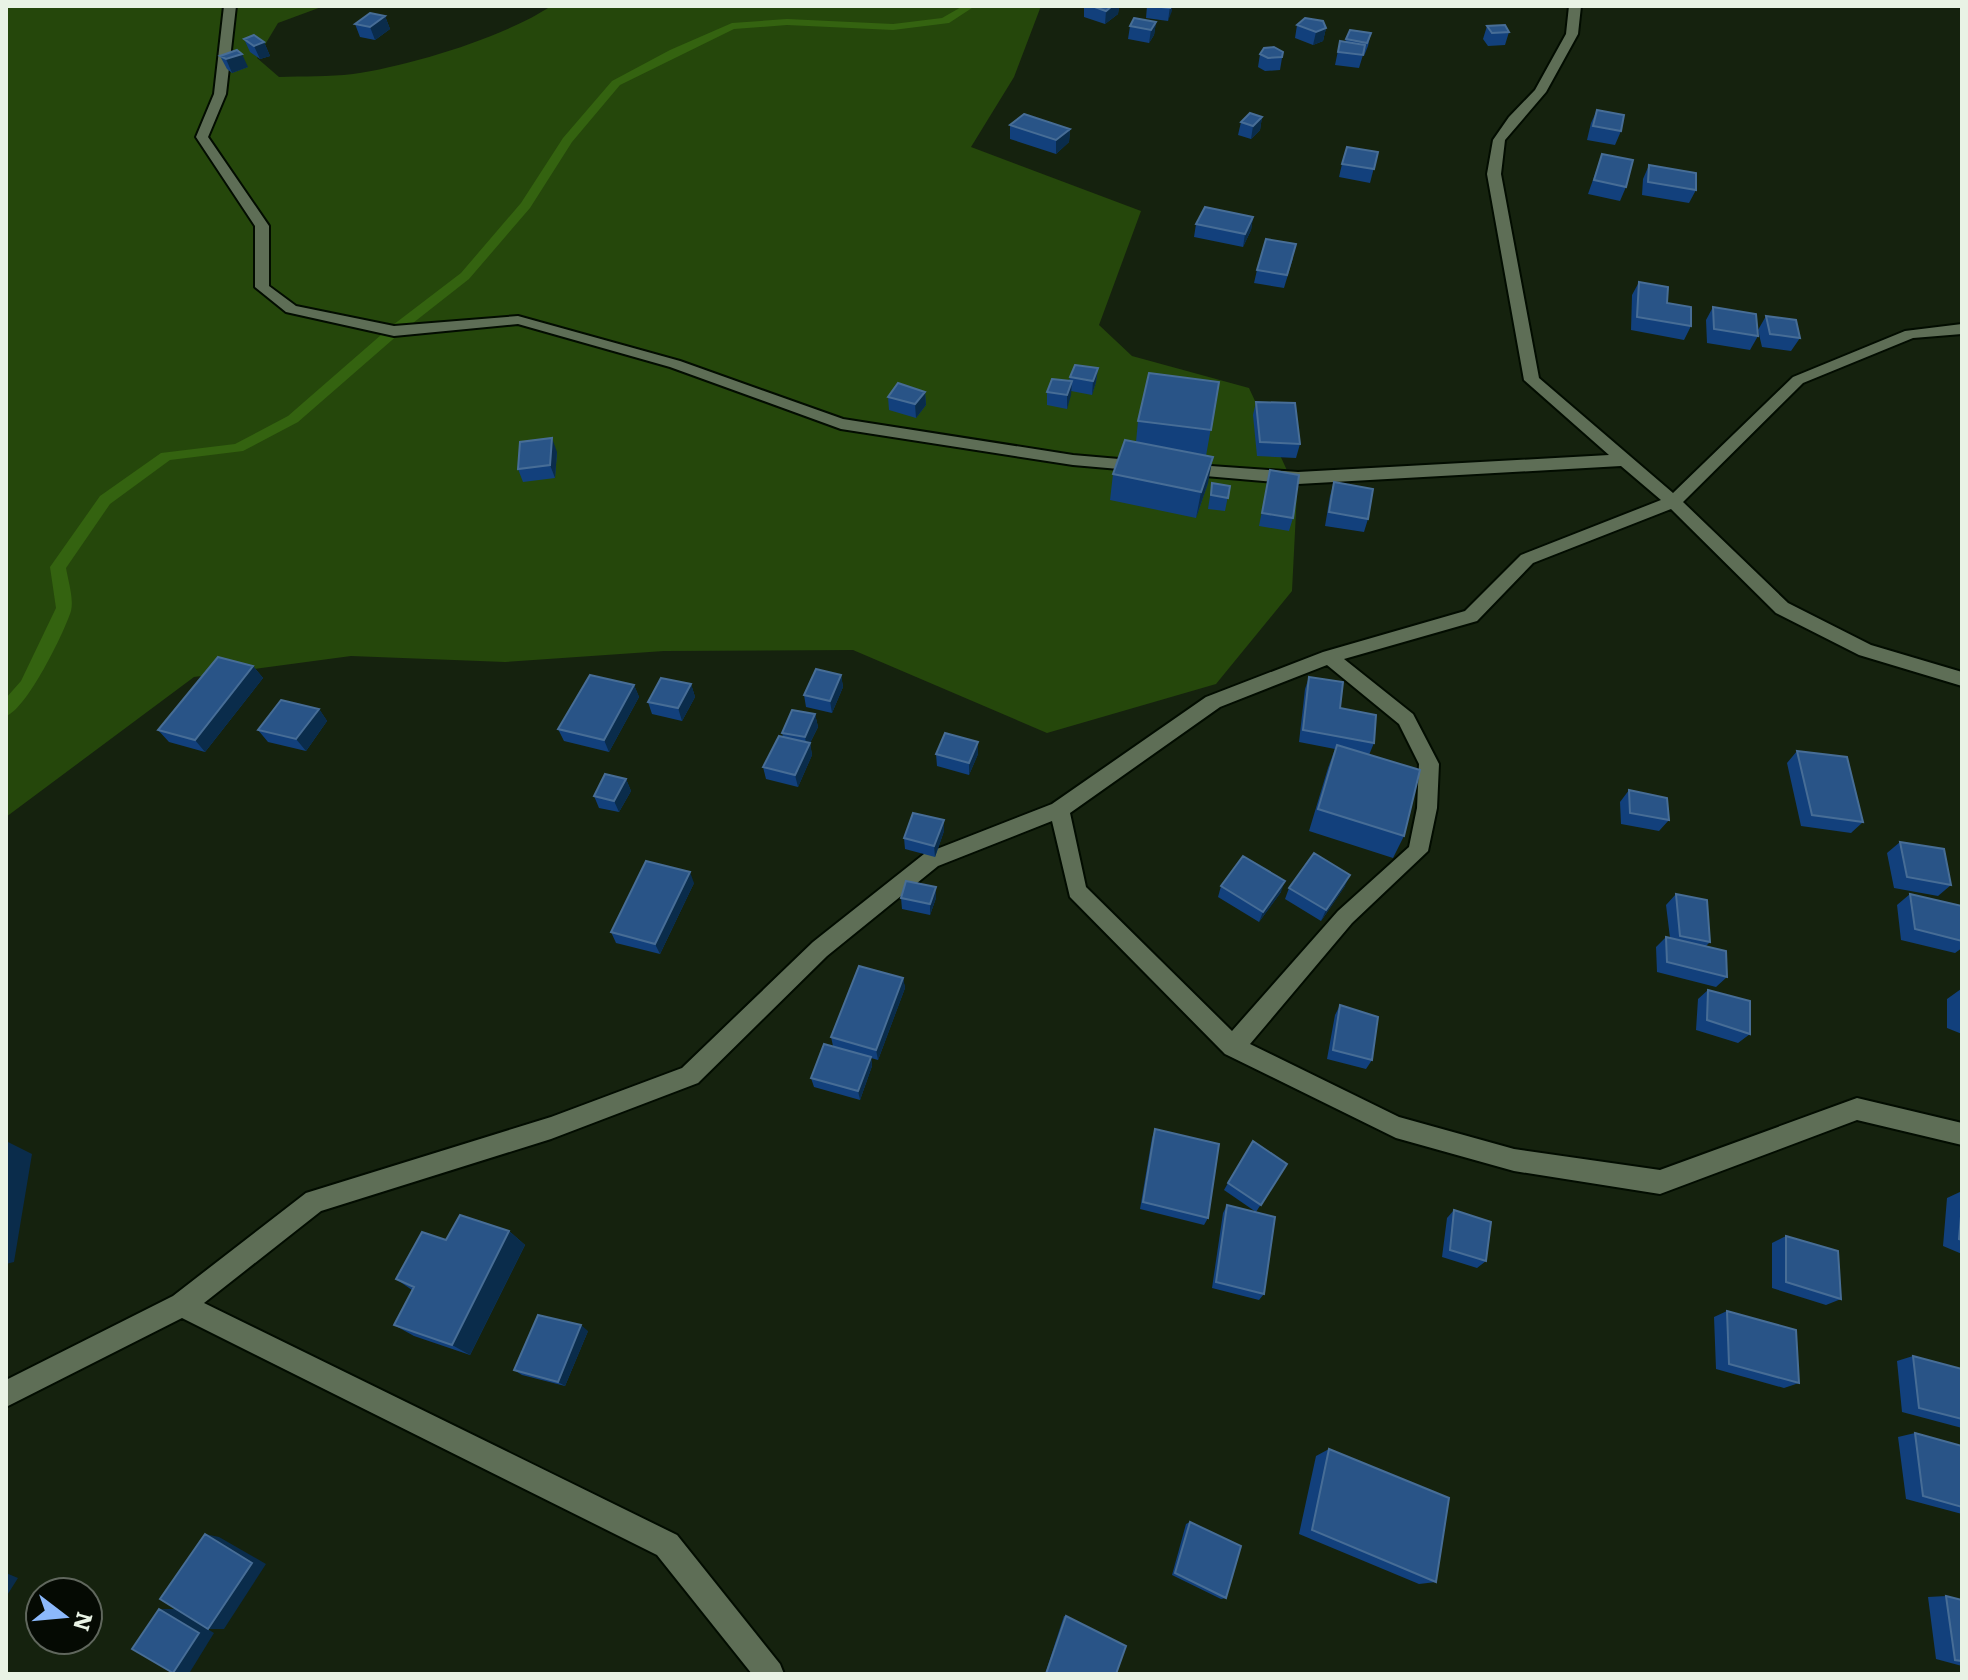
<svg xmlns="http://www.w3.org/2000/svg" width="1968" height="1680" viewBox="0 0 1968 1680" font-family="Literata,serif">
	<style>
		.green { fill: #25470b }
		.lines { fill: none; stroke-linecap: round; stroke-linejoin: round }
		.stream { fill: #346310; fill-rule: evenodd }
		.street-casing { stroke: #020c00; stroke-width: 4 }
		.street { fill: #5e6e56; fill-rule: evenodd }
		.wall { fill: #12407c }
		.shaded-wall { fill: #0a2c4b }
		.building { fill: #295487; stroke: #476d96; stroke-width: 2 }
	</style>
	<rect width="100%" height="100%" fill="#15220e"/>
	<path class="green" d="M6,6H324L278,23L257,58L279,77C304,76 329,77 353,74C410,66 505,37 551,6H1041L1014,77L971,147L1141,211L1099,325L1132,356L1249,388L1297,492L1292,591L1216,684L1047,733L853,650L664,651L505,662L351,656L194,677L6,817Z"/>
	<g class="lines">
		<path class="stream" d="M963,6H975L949,23L893,30L787,25L734,29L620,85L572,142L530,208L469,279L399,334L298,422L243,451L170,460L110,504L66,568C68,580 74,599 71,611C64,633 27,709 6,716V698L21,681L56,608L50,567L100,496L161,453L235,444L288,416L389,328L461,273L521,203L563,138L612,81L670,50L732,23L787,19L893,24L942,18Z"/>
		<g class="street-casing">
			<path id="street" d="M224,6H236L226,94L208,137L269,226V286L296,306L394,326L518,316L680,361L843,419L1073,455L1142,461L1150,466L1142,471L1073,465L841,429L670,367L518,324L394,336L286,312L255,287V226L196,137L214,94Z
				M1569,6H1581L1578,34L1546,92L1505,140L1501,174L1539,378L1673,493L1793,377L1905,331L1962,324V334L1913,338L1803,383L1683,502L1788,603L1871,645L1962,672V686L1859,655L1776,613L1671,509L1533,563L1477,621L1344,659L1413,714L1439,764L1437,808L1428,851L1352,923L1250,1044L1399,1117L1514,1149L1660,1170L1857,1098L1962,1123V1145L1857,1120L1660,1194L1514,1171L1396,1138L1225,1054L1070,897L1052,821L938,866L827,956L698,1083L551,1139L321,1211L204,1303L677,1535L780,1664L784,1674H752L657,1555L182,1318L6,1407V1380L173,1296L306,1193L551,1117L682,1068L813,942L924,854L1052,804L1206,697L1323,652L1465,611L1521,555L1661,500L1621,466L1298,484L1182,474L1174,469L1182,464L1298,472L1609,455L1524,380L1487,174L1493,140L1509,117L1535,90L1566,34ZM1327,665L1399,724L1419,764L1417,808L1409,847L1338,911L1232,1031L1086,887L1070,813L1220,707Z"/>
		</g>
		<use href="#street" class="street"/>
	</g>
	<path class="wall" d="M1084,6H1119L1118,14L1105,24L1084,17Z
		M1147,6H1172L1168,21L1146,18Z
		M385,16L390,29L375,40L360,37L355,24Z
		M1156,22L1154,35L1149,43L1128,39L1130,26Z
		M1297,25L1326,28L1323,41L1313,45L1295,38Z
		M1487,26L1509,32L1505,45L1488,46L1483,39Z
		M1350,30L1371,33L1368,46L1364,56L1363,55L1359,68L1335,65L1340,41L1345,42Z
		M244,39L264,42L270,56L260,59L250,52Z
		M1283,52L1280,70L1265,71L1258,67L1260,54Z
		M220,56L248,67L232,73L227,69Z
		M1597,110L1621,131L1615,145L1587,140L1591,123Z
		M1262,117L1260,130L1251,139L1238,135L1241,122Z
		M1010,125L1070,129L1069,142L1056,154L1010,139Z
		M1378,152L1370,183L1339,177L1342,164Z
		M1602,154L1626,187L1620,201L1588,194Z
		M1649,165L1696,190L1689,203L1642,195L1643,179Z
		M1253,217L1251,230L1243,247L1194,237L1196,224Z
		M1293,258L1284,288L1254,283L1257,270Z
		M1639,282L1691,326L1684,340L1631,330L1632,295Z
		M1713,307L1758,336L1750,350L1707,343L1706,320Z
		M1766,316L1800,338L1791,351L1762,347L1758,330Z
		M1098,368L1096,382L1092,395L1071,391L1067,409L1047,405V392L1069,381L1070,377Z
		M1219,382L1206,456L1208,483L1196,518L1110,500L1113,474L1136,442L1138,421Z
		M925,392L926,405L916,418L889,410L888,397Z
		M1256,402L1300,444L1296,458L1257,456L1253,415Z
		M557,452L555,478L523,482L518,469Z
		M1270,470L1293,518L1289,531L1259,526Z
		M1334,482L1368,519L1364,532L1325,526L1330,496Z
		M1212,483L1230,486L1225,511L1208,509Z
		M253,666L263,678L205,752L169,742L158,730Z
		M841,675L843,687L832,713L806,707L804,695Z
		M1309,677L1374,743L1369,755L1404,836L1393,858L1309,831L1328,768L1335,749L1299,742L1305,689Z
		M691,684L695,697L682,721L652,714L648,702Z
		M634,685L639,697L609,752L564,741L558,729Z
		M319,709L327,721L306,751L268,742L258,730Z
		M815,714L818,727L810,743L812,755L798,787L766,779L763,767L783,737L782,733Z
		M1797,751L1863,822L1851,833L1801,826L1787,763Z
		M936,754H978L969,775L937,766Z
		M626,779L631,791L619,812L599,808L594,796Z
		M1629,790L1669,820L1659,831L1621,824L1620,802Z
		M944,831L935,857L905,849L904,838Z
		M1900,842L1951,885L1938,896L1894,888L1887,853Z
		M694,883L660,954L616,943L611,932Z
		M1221,886L1281,892L1259,922L1218,897Z
		M1345,886L1321,921L1285,899L1289,888Z
		M936,887V898L930,915L902,909L901,898Z
		M1676,894L1710,942L1706,946L1727,977L1716,987L1657,972L1656,947L1666,937L1670,938L1666,905Z
		M1910,894L1962,906V948L1955,953L1901,940L1897,905Z
		M903,978L905,988L878,1060L871,1058L872,1066L860,1100L814,1087L811,1078L833,1046L831,1037Z
		M1961,989H1962V1034L1947,1028V999Z
		M1708,990L1750,1034L1738,1043L1696,1030L1698,999Z
		M1340,1005L1372,1060L1366,1069L1327,1059L1335,1015Z
		M1155,1129L1208,1218L1204,1225L1140,1209L1152,1138Z
		M1287,1164L1256,1212L1224,1190L1228,1183Z
		M1962,1191V1254L1943,1246L1947,1198Z
		M1227,1205L1264,1294L1259,1300L1212,1288L1223,1213Z
		M1454,1210L1486,1261L1477,1268L1442,1257L1447,1218Z
		M509,1231L525,1245L470,1355L414,1336L394,1325L412,1290L396,1279L446,1240Z
		M1786,1236L1841,1299L1826,1305L1772,1288V1243Z
		M1727,1311L1799,1383L1784,1388L1716,1369L1714,1317Z
		M588,1331L565,1386L522,1375L514,1370Z
		M1913,1356L1962,1369V1428L1902,1412L1897,1361Z
		M1915,1433L1962,1446V1514L1906,1499L1898,1437Z
		M1329,1449L1436,1582L1419,1584L1299,1534L1316,1456Z
		M1190,1522L1226,1598L1221,1599L1172,1575L1186,1524Z
		M1946,1596L1962,1600V1666L1936,1659L1928,1597Z
		M1064,1616H1066L1116,1674H1045Z"/>
	<path class="shaded-wall" d="M1112,6H1119L1118,14L1105,24L1106,11Z
		M1170,6H1172V11L1168,21Z
		M385,16L390,29L375,40L370,27Z
		M1156,22L1154,35L1149,43L1151,30Z
		M1326,28L1323,41L1313,45L1316,32Z
		M264,42L270,56L260,59L254,46Z
		M242,54L248,67L232,73L226,59Z
		M1262,117L1260,130L1251,139L1253,126Z
		M1070,129L1069,142L1056,154V140Z
		M1253,217L1251,230L1243,247L1245,234Z
		M1098,368L1096,382L1092,395L1093,381Z
		M1072,381L1071,395L1067,409V395Z
		M925,392L926,405L916,418L915,404Z
		M552,438L557,452L555,478L550,465Z
		M1213,457L1208,483L1196,518L1201,492Z
		M253,666L263,678L205,752L195,740Z
		M841,675L843,687L832,713L830,701Z
		M691,684L695,697L682,721L678,708Z
		M634,685L639,697L609,752L604,740Z
		M319,709L327,721L306,751L296,739Z
		M815,714L818,727L807,749L805,737Z
		M978,742V754L969,775V763Z
		M810,743L812,755L798,787L795,775Z
		M626,779L631,791L619,812L614,801Z
		M944,820V831L935,857L934,846Z
		M690,872L694,883L660,954L655,944Z
		M1350,875L1345,886L1321,921L1326,910Z
		M1285,881L1281,892L1259,922L1263,912Z
		M936,887V898L930,915V904Z
		M903,978L905,988L878,1060L876,1050Z
		M871,1057L872,1066L860,1100L858,1091Z
		M6,1141L32,1154L14,1262L6,1264Z
		M509,1231L525,1245L470,1355L452,1345Z
		M581,1325L588,1331L565,1386L558,1382Z
		M205,1534L219,1537L266,1564L224,1629H208Z
		M6,1573L18,1578L6,1597Z
		M159,1609H176L214,1633L190,1672L173,1673Z"/>
	<path class="building" d="M1092,6H1112L1106,11Z
		M1152,6H1170V8Z
		M370,13L385,16L370,27L355,24Z
		M1134,18L1156,22L1151,30L1130,26Z
		M1305,18L1323,21L1326,28L1316,32L1297,25Z
		M1505,25L1509,32L1492,33L1487,26Z
		M1350,30L1371,33L1367,43L1346,39Z
		M254,35L264,42L254,46L244,39Z
		M1340,41L1365,45L1363,55L1338,52Z
		M1274,47L1283,52L1282,57L1268,58L1260,54L1264,48Z
		M237,50L242,54L226,59L220,56Z
		M1597,110L1624,115L1621,131L1593,126Z
		M1250,113L1262,117L1253,126L1241,122Z
		M1024,114L1070,129L1056,140L1010,125Z
		M1347,147L1378,152L1374,169L1342,164Z
		M1602,154L1633,160L1626,187L1594,180Z
		M1649,165L1696,173V190L1648,182Z
		M1205,207L1253,217L1245,234L1196,224Z
		M1266,239L1296,244L1287,275L1257,270Z
		M1639,282L1668,287L1667,303L1691,307V326L1637,317Z
		M1713,307L1756,314L1758,336L1714,329Z
		M1766,316L1796,320L1800,338L1770,334Z
		M1075,365L1098,368L1093,381L1070,377Z
		M1149,373L1219,382L1211,430L1138,421Z
		M1052,379L1072,381L1067,395L1047,392Z
		M898,383L925,392L915,404L888,397Z
		M1256,402L1295,403L1300,444L1260,442Z
		M552,438L550,465L518,469L520,442Z
		M1125,440L1213,457L1201,492L1113,474Z
		M1270,470L1299,475L1293,518L1262,513Z
		M1334,482L1373,489L1368,519L1329,512Z
		M1212,483L1230,486L1228,498L1211,495Z
		M218,657L253,666L195,740L158,730Z
		M816,669L841,675L830,701L804,695Z
		M590,675L634,685L604,740L558,729Z
		M1309,677L1343,682L1340,708L1376,715L1374,743L1303,730Z
		M661,678L691,684L678,708L648,702Z
		M281,700L319,709L296,739L258,730Z
		M792,710L815,714L805,737L782,733Z
		M945,733L978,742L969,763L936,754Z
		M779,736L810,743L795,775L763,767Z
		M1337,745L1420,770L1404,836L1318,809Z
		M1797,751L1847,757L1863,822L1812,815Z
		M605,774L626,779L614,801L594,796Z
		M1629,790L1667,798L1669,820L1630,813Z
		M913,813L944,820L934,846L904,838Z
		M1900,842L1944,849L1951,885L1907,877Z
		M1314,853L1350,875L1326,910L1289,888Z
		M1243,856L1285,881L1263,912L1221,886Z
		M646,861L690,872L655,944L611,932Z
		M906,881L936,887L930,904L901,898Z
		M1676,894L1707,900L1710,942L1680,936Z
		M1910,894L1962,906V941L1915,929Z
		M1666,937L1726,951L1727,977L1667,962Z
		M859,966L903,978L876,1050L831,1037Z
		M1708,990L1750,1001V1034L1707,1020Z
		M1340,1005L1378,1017L1372,1060L1333,1050Z
		M824,1044L871,1057L858,1091L811,1078Z
		M1155,1129L1219,1144L1208,1218L1143,1202Z
		M1253,1141L1287,1164L1261,1205L1228,1183Z
		M1227,1205L1275,1217L1264,1294L1216,1282Z
		M1962,1205V1240L1959,1239Z
		M1454,1210L1491,1222L1486,1261L1450,1250Z
		M460,1215L509,1231L452,1345L394,1325L414,1287L396,1279L422,1232L446,1240Z
		M1786,1236L1838,1251L1841,1299L1786,1282Z
		M1727,1311L1796,1330L1799,1383L1729,1364Z
		M538,1315L581,1325L558,1382L514,1370Z
		M1913,1356L1962,1369V1419L1919,1408Z
		M1915,1433L1962,1446V1507L1923,1496Z
		M1329,1449L1449,1498L1436,1582L1312,1530Z
		M1190,1522L1241,1546L1226,1598L1175,1573Z
		M205,1534L252,1563L208,1629L160,1599Z
		M1946,1596L1962,1600V1661L1955,1660Z
		M159,1609L199,1633L173,1673L132,1649Z
		M1066,1616L1126,1646L1116,1674H1046Z"/>
	<rect width="1968" height="1680" fill="none" stroke="#e9f3e5" stroke-width="16"/>
	<g transform="translate(64 1616) rotate(106)"><circle r="38" fill="#050a03" stroke="#60675d" stroke-width="2"/>
	<path d="M0-6L14 30L0 20L-14 30Z" fill="#8cb9fc"/>
	<text y="-12" font-size="22" font-weight="bold" text-anchor="middle" fill="#e9f3e5">N</text>
	</g>
</svg>
